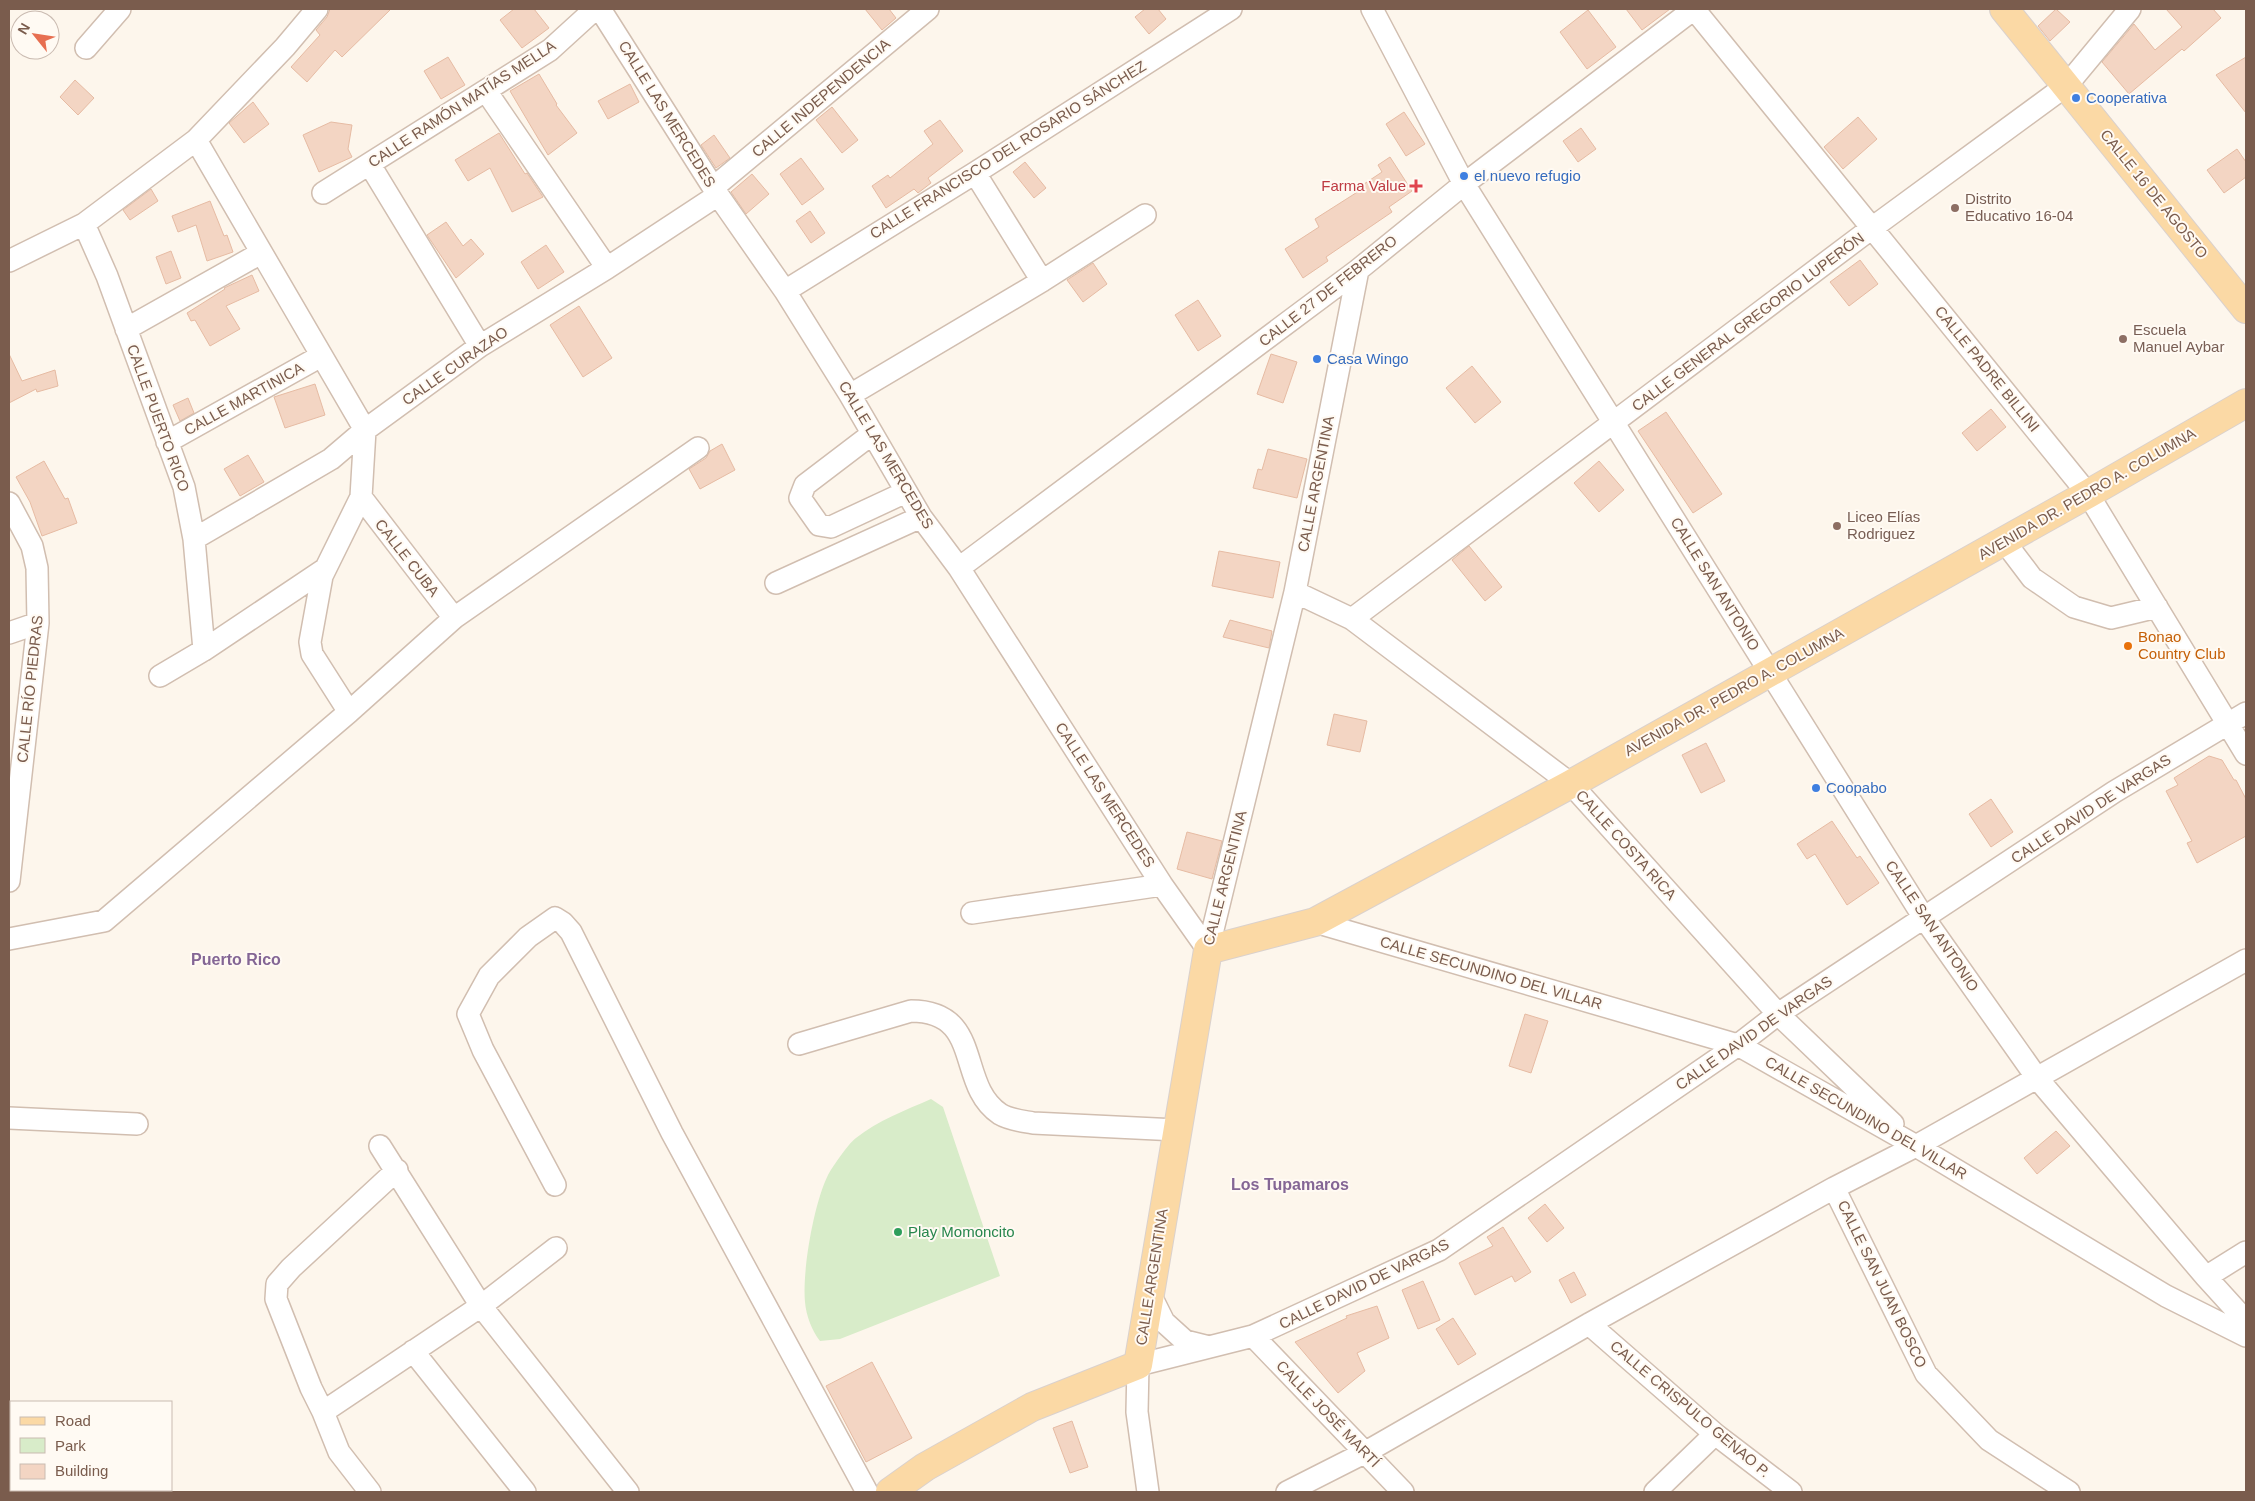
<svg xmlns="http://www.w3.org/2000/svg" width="2255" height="1501" viewBox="0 0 2255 1501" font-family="Helvetica,sans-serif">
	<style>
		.green { fill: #d8ecc9 }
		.building { fill: #f3d5c3; stroke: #e6bba3 }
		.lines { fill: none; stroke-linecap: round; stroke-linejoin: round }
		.minor-casing { stroke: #d1beb0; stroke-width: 24 }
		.major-casing { stroke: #dad1cd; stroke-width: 30 }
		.minor { stroke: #fff; stroke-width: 21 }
		.major { stroke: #fbd9a5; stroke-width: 28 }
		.shop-dot { fill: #3f7fe0; stroke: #fffaf3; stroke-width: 2 }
		.health-dot { fill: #e0444e; stroke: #fffaf3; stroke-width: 2 }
		.education-dot { fill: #8d6e63; stroke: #fffaf3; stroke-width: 2 }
		.food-dot { fill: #e8710a; stroke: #fffaf3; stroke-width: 2 }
		.leisure-dot { fill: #2e9e5b; stroke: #fffaf3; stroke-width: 2 }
		.labels { text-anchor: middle; stroke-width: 4; stroke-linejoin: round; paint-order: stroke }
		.street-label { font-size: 15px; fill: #7a5c4d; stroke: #fffaf3 }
		.shop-label { font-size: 15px; fill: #366cbe; stroke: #fffaf3; text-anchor: start }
		.health-label { font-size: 15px; fill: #be3a42; stroke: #fffaf3; text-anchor: end }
		.education-label { font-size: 15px; fill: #785e54; stroke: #fffaf3; text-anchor: start }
		.food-label { font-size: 15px; fill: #c56008; stroke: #fffaf3; text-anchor: start }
		.leisure-label { font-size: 15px; fill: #27864d; stroke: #fffaf3; text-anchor: start }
		.neighbourhood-label { font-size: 16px; font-weight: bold; fill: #846695; stroke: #fffaf3 }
	</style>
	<rect width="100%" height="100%" fill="#fdf6ec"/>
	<path class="green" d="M931,1099L943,1107L1000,1276L840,1339L820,1341C812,1331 806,1315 805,1302C802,1271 814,1203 828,1175C833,1166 848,1144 856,1138C877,1121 906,1110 931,1099Z"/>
	<path class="building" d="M330,9H391L342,57L335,50L307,82L291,67L320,35L316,30L327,17Z
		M514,9H534L549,28L522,48L500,20Z
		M865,9H889L896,18L882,30Z
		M1145,9H1158L1166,19L1149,34L1135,17Z
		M1626,9H1670L1642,30Z
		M2056,9L2070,22L2050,41L2038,26Z
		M2166,9H2213L2221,18L2184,51L2182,49L2129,94L2102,62L2134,24L2155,50L2182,27Z
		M1588,10L1616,47L1587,69L1560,32Z
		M448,57L465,85L441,99L424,71Z
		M2246,57V113L2216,75Z
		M539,74L557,104L556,105L577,133L548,155L510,91Z
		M75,80L94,98L78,115L60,97Z
		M630,84L639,102L608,119L598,101Z
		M253,102L269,124L244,143L229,123Z
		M832,107L858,140L842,153L816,120Z
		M1404,112L1425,144L1406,156L1386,124Z
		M1858,117L1877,139L1843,169L1824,147Z
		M940,120L963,151L928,178L931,183L918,193L914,189L886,208L872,186L888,175L890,178L933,144L924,131Z
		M331,122L352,125L348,149L352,157L319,172L303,135Z
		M1581,128L1596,149L1578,162L1563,141Z
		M499,133L525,174L527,173L543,197L512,212L490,168L468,181L455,160Z
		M714,135L730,158L716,168L701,145Z
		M2237,149L2246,162V177L2224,193L2207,170Z
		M1390,157L1412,191L1389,207L1392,212L1326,257L1328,261L1303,278L1285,249L1319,227L1315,219L1359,191L1358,188L1382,172L1378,165Z
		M801,158L824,189L802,205L780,174Z
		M1025,162L1046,188L1034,198L1013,172Z
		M752,174L769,194L746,214L731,192Z
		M151,189L158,201L130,220L123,210Z
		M210,201L224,236L227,235L233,252L207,261L196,225L178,232L172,216Z
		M810,211L825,233L811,243L796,221Z
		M446,222L463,246L471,239L484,254L456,278L427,235Z
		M546,245L564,272L538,289L521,262Z
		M171,251L181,278L166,284L156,257Z
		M1860,260L1878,284L1849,306L1830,282Z
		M1093,263L1107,284L1083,302L1067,280Z
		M252,275L259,291L226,306L240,329L210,346L195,320L191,321L187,313L225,289L224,288Z
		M1198,300L1221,336L1198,351L1175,315Z
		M579,306L612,358L583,377L550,325Z
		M9,354L22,381L55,370L58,386L37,392L36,389L9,403Z
		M1271,354L1297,362L1283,403L1257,394Z
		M1472,366L1501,402L1475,423L1446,388Z
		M315,384L325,415L285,428L274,397Z
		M188,398L194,413L180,421L173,405Z
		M1991,409L2006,427L1977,451L1962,433Z
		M1666,412L1722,494L1693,513L1638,431Z
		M722,444L735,470L700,489L689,469L706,458L710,451Z
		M1268,449L1307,459L1297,498L1253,488L1258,469L1262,470Z
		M248,455L264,482L240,496L224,469Z
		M44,461L65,499L68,498L77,523L42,536L30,502L16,477Z
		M1599,461L1624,490L1599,512L1574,483Z
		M1469,546L1502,587L1485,601L1452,560Z
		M1219,551L1280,562L1273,598L1212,586Z
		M1230,620L1272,631L1269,648L1223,637Z
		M1334,714L1367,721L1360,752L1327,745Z
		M1706,743L1725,781L1701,793L1682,755Z
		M2209,756L2222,760L2234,780H2236L2246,799V836L2197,863L2187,843L2192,841L2166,791L2178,785L2174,778Z
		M1991,799L2013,832L1991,847L1969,814Z
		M1832,821L1857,858L1860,856L1879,883L1847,905L1815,854L1807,859L1797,844Z
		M1187,832L1222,841L1212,879L1177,869Z
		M1525,1014L1548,1021L1531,1073L1509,1066Z
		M2056,1131L2070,1146L2037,1174L2024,1158Z
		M1545,1204L1564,1228L1547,1242L1528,1218Z
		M1503,1227L1531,1272L1515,1282L1512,1276L1475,1295L1459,1263L1493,1246L1487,1237Z
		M1574,1272L1586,1295L1571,1303L1559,1280Z
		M1423,1281L1440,1320L1418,1329L1402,1290Z
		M1377,1306L1389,1338L1357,1353L1365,1371L1338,1393L1295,1342L1347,1318L1346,1316Z
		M1453,1318L1476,1354L1458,1365L1436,1329Z
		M872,1362L912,1438L866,1462L826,1386Z
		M1072,1421L1088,1467L1070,1473L1053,1428Z"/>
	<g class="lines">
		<g class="minor-casing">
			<path id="minor" d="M600,9L718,195L785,291L850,395L921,517L959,568L1162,885L1208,950
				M1372,9L1464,184L1924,918L2037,1078L2206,1277L2246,1321
				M1694,9L2088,494L2246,754
				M86,48L120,9
				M486,91L607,268
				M196,140L365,430L361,497L322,576L310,642L312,654L349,712
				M370,165L480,346
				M975,173L1042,281
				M714,187L928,9
				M323,193L550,50L595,9
				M84,224L107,276L184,487L194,539L204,650
				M9,261L84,224L196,140L285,47L317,9
				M785,291L975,173L1231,9
				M126,329L261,253
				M850,395L1042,281L1145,215
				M872,434L805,485L800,498L819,525L831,527L906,492
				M167,442L321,356
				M361,497L454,618
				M9,503L32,546L37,568L38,623L9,881
				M194,539L331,459L365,430L480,346L607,268L718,195
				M2004,541L2032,578L2074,607L2111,618L2157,607
				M959,568L1358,270L1464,184L1694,9
				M776,583L921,517
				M1295,592L1352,619L1571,784L1778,1014L1893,1124
				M1352,619L1872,228L2067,85L2130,9
				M9,633L38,623
				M160,676L204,650L325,569
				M972,913L1162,885
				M1315,922L1738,1045L1916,1146L2166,1296L2246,1336
				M9,939L104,921L349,712L454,618L698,448
				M1208,950L1295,592L1358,270
				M799,1044L911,1011C984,1011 956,1085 1000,1114C1010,1120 1022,1121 1033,1123L1177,1130
				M9,1118L137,1124
				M380,1146L481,1306L628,1492
				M397,1170L291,1268L277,1284L276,1299L311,1388L323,1412L481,1306L556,1248
				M555,1185L483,1050L468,1014L489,976L528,937L555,918L563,923L571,932L672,1133L867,1492
				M1834,1188L1926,1374L1989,1440L2069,1492
				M2206,1277L2246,1252
				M1149,1292L1164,1322L1185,1341L1209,1347
				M1589,1324L1715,1434L1791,1492
				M1253,1336L1403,1492
				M413,1351L525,1492
				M323,1412L339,1452L370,1492
				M1148,1492L1137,1412L1138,1365L1253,1336L1439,1250L1738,1045L1778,1014L2114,792L2246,713
				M1287,1492L1366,1452L1589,1324L1834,1188L1916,1146L2246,960
				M1655,1492L1715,1434"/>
		</g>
		<g class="major-casing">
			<path id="major" d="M2004,9L2246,309
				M890,1492L925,1467L1032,1407L1138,1365L1208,950L1315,922L1571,784L2088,494L2246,403"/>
		</g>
		<use href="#minor" class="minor"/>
		<use href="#major" class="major"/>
	</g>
	<g class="shop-dot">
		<circle cx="2076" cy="98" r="5"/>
		<circle cx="1464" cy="176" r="5"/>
		<circle cx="1317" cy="359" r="5"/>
		<circle cx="1816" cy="788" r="5"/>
	</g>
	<path class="health-dot" d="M1413.5 178.5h5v5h5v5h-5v5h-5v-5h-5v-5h5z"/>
	<g class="education-dot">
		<circle cx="1955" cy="208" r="5"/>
		<circle cx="2123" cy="339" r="5"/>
		<circle cx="1837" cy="526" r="5"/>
	</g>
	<circle class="food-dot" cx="2128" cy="646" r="5"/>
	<circle class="leisure-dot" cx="898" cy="1232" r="5"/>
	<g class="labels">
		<g class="street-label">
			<text transform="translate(821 98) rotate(-40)" y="5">CALLE INDEPENDENCIA</text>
			<text transform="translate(462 104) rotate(-33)" y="5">CALLE RAMÓN MATÍAS MELLA</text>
			<text transform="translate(667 114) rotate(58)" y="5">CALLE LAS MERCEDES</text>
			<text transform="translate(1008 150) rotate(-32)" y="5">CALLE FRANCISCO DEL ROSARIO SÁNCHEZ</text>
			<text transform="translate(2154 194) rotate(51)" y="5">CALLE 16 DE AGOSTO</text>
			<text transform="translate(1328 291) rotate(-38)" y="5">CALLE 27 DE FEBRERO</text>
			<text transform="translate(1748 322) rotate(-37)" y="5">CALLE GENERAL GREGORIO LUPERÓN</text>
			<text transform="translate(455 366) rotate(-35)" y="5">CALLE CURAZAO</text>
			<text transform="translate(1987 369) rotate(51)" y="5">CALLE PADRE BILLINI</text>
			<text transform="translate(244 399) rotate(-29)" y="5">CALLE MARTINICA</text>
			<text transform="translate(158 418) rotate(70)" y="5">CALLE PUERTO RICO</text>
			<text transform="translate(886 455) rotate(59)" y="5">CALLE LAS MERCEDES</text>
			<text transform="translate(1316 484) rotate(-79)" y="5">CALLE ARGENTINA</text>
			<text transform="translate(2087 494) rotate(-30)" y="5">AVENIDA DR. PEDRO A. COLUMNA</text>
			<text transform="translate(407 558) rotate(52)" y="5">CALLE CUBA</text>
			<text transform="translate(1715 584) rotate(58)" y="5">CALLE SAN ANTONIO</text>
			<text transform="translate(30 689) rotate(-84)" y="5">CALLE RÍO PIEDRAS</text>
			<text transform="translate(1734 692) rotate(-29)" y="5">AVENIDA DR. PEDRO A. COLUMNA</text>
			<text transform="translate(1105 795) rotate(57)" y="5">CALLE LAS MERCEDES</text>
			<text transform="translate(2091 809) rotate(-33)" y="5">CALLE DAVID DE VARGAS</text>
			<text transform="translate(1626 845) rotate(48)" y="5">CALLE COSTA RICA</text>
			<text transform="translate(1225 878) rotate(-76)" y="5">CALLE ARGENTINA</text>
			<text transform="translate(1932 926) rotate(56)" y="5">CALLE SAN ANTONIO</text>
			<text transform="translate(1491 973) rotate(16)" y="5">CALLE SECUNDINO DEL VILLAR</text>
			<text transform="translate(1754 1033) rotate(-35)" y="5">CALLE DAVID DE VARGAS</text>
			<text transform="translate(1866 1118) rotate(30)" y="5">CALLE SECUNDINO DEL VILLAR</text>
			<text transform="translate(1152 1277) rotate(-81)" y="5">CALLE ARGENTINA</text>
			<text transform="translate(1364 1284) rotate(-26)" y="5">CALLE DAVID DE VARGAS</text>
			<text transform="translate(1882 1284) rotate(64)" y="5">CALLE SAN JUAN BOSCO</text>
			<text transform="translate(1690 1409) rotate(40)" y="5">CALLE CRISPULO GENAO P.</text>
			<text transform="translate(1328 1414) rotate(46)" y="5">CALLE JOSÉ MARTÍ</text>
		</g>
		<g class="shop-label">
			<text x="2086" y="103">Cooperativa</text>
			<text x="1474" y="181">el nuevo refugio</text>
			<text x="1327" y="364">Casa Wingo</text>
			<text x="1826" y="793">Coopabo</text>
		</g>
		<g class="health-label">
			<text x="1406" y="191">Farma Value</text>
		</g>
		<g class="education-label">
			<text x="1965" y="204">Distrito<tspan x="1965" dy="17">Educativo 16-04</tspan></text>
			<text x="2133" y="335">Escuela<tspan x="2133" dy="17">Manuel Aybar</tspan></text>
			<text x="1847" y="522">Liceo Elías<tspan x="1847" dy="17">Rodriguez</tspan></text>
		</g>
		<g class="food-label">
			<text x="2138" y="642">Bonao<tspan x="2138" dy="17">Country Club</tspan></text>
		</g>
		<g class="leisure-label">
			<text x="908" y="1237">Play Momoncito</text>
		</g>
		<g class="neighbourhood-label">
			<text x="236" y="965">Puerto Rico</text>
			<text x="1290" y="1190">Los Tupamaros</text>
		</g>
	</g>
	<rect width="2255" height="1501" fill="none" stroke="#7a5c4d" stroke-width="20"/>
	<rect x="10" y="1401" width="162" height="90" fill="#fffaf3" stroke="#cabbb1"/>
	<rect x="20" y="1417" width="25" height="8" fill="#fbd9a5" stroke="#cabbb1"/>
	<text x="55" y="1426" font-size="15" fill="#7a5c4d">Road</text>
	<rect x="20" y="1438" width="25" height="15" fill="#d8ecc9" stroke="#cabbb1"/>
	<text x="55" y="1451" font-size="15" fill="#7a5c4d">Park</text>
	<rect x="20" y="1464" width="25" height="15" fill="#f3d5c3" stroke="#cabbb1"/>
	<text x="55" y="1476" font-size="15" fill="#7a5c4d">Building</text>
	<g transform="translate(35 35) rotate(300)"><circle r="24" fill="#fffaf3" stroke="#cabbb1"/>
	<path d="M0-4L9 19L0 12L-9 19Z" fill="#e76f51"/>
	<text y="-8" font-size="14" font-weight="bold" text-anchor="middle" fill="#7a5c4d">N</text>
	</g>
</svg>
